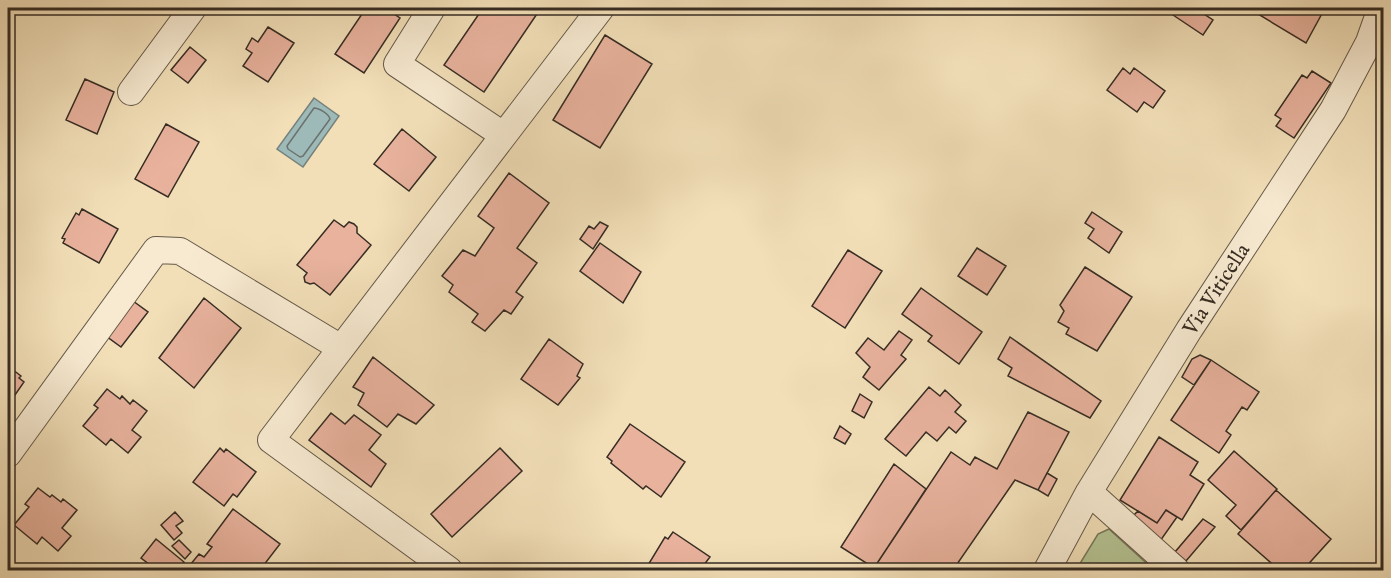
<svg xmlns="http://www.w3.org/2000/svg" width="1391" height="578" viewBox="0 0 1391 578" font-family="'IM FELL English',serif">
	<style>
		.green { fill: #b5c393; stroke: #76785b; stroke-width: 1.5 }
		.water { fill: #9ebab8; stroke: #74817c; stroke-width: 1.5 }
		.lines { fill: none; stroke-linecap: round; stroke-linejoin: round }
		.shore { stroke: #6a736e; stroke-width: 1.5 }
		.building { fill: #e8b29d; stroke: #362c23; stroke-width: 1.5 }
		.street-casing { stroke: #655948; stroke-width: 28 }
		.street { stroke: #f7ead1; stroke-width: 26 }
		.labels { text-anchor: middle; stroke-width: 4.5; stroke-linejoin: round; paint-order: stroke }
		.street-label { font-size: 21px; fill: #362c23; stroke: #f7ead1 }
	</style>
	<rect width="100%" height="100%" fill="#f2dfb8"/>
	<filter id="stains"><feTurbulence type="fractalNoise" baseFrequency=".00333" numOctaves="4"/><feColorMatrix values="0 0 0 0 .2 0 0 0 0 .09 0 0 0 0 .02 0 0 0 .5 -.17"/></filter>
	<radialGradient id="worn" r=".72"><stop offset=".6" stop-color="#630" stop-opacity="0"/><stop offset="1" stop-color="#630" stop-opacity=".3"/></radialGradient>
	<path class="green" d="M1109,529L1154,570H1076L1098,534Z"/>
	<path class="water" d="M314,98L339,116L303,167L277,149Z"/>
	<g class="lines">
		<path class="shore" d="M314,108C319,108 329,114 330,119L303,156L300,157L288,149L287,146Z"/>
	</g>
	<path class="building" d="M366,8H385L400,18L364,73L335,54Z
		M483,8H541L484,92L444,65Z
		M1165,8H1208L1204,14L1213,20L1203,35L1164,9Z
		M1248,8H1325L1306,43Z
		M268,27L294,43L268,82L243,66L252,53L246,49L252,38L258,42Z
		M605,35L652,64L600,148L553,120Z
		M190,47L206,60L188,83L171,70Z
		M1123,68L1130,74L1134,68L1165,91L1153,108L1144,102L1137,112L1107,90Z
		M1312,71L1331,83L1294,138L1276,126L1281,119L1275,115L1302,75L1307,78Z
		M85,79L114,92L97,134L66,120Z
		M166,124L199,142L168,197L135,179Z
		M402,129L436,157L409,191L374,164Z
		M509,173L549,203L517,248L537,263L516,292L523,297L511,314L504,310L485,331L472,322L478,314L449,292L453,285L442,276L463,250L475,256L494,228L478,216Z
		M82,209L118,229L99,263L63,243L65,239L62,238L76,213L79,215Z
		M1092,212L1122,232L1109,253L1088,238L1094,229L1085,223Z
		M334,220L344,227L349,222L354,224L357,227V233L371,245L330,295L314,283L310,284L305,282L304,277L307,273L297,265Z
		M600,222L608,226L593,249L580,239L589,226L594,229Z
		M600,243L641,272L623,303L580,271Z
		M977,248L1006,266L987,295L958,276Z
		M848,250L882,271L845,328L812,306Z
		M1085,267L1132,297L1097,351L1066,334L1069,328L1058,322L1064,311L1060,305Z
		M921,288L982,332L959,364L928,341L932,336L902,314Z
		M204,298L241,328L194,388L159,358Z
		M133,301L148,312L121,347L106,336Z
		M899,331L912,340L901,355L906,359L879,390L863,377L870,367L856,353L868,338L884,350Z
		M1010,337L1101,401L1090,418L1008,376L1012,368L998,359Z
		M549,339L583,364L577,376L580,378L558,405L521,379Z
		M1200,355L1211,360L1194,385L1182,377L1192,359Z
		M373,357L434,405L416,424L398,414L387,427L358,405L364,393L353,387Z
		M1211,360L1259,392L1247,410L1242,407L1226,431L1231,435L1219,453L1171,420Z
		M8,366L21,376L19,378L24,382L8,405Z
		M929,387L940,396L945,390L961,405L955,412L966,421L956,433L949,427L937,441L926,432L906,456L885,439Z
		M107,389L120,399L122,396L130,404L133,400L147,411L132,430L141,437L128,453L111,439L106,445L83,426L98,408L94,405Z
		M860,394L872,402L864,418L852,411Z
		M1028,412L1069,432L1038,490L1015,480L953,570H878L874,568L951,452L970,465L975,457L997,469Z
		M331,413L345,424L354,415L381,435L369,450L386,464L371,487L309,440Z
		M630,424L685,462L661,497L646,486L643,489L611,463L612,461L607,457Z
		M840,426L851,434L845,444L834,438Z
		M1159,437L1198,462L1190,475L1204,484L1182,520L1166,510L1157,523L1120,500Z
		M220,448L224,452L226,449L256,472L237,497L233,494L224,506L193,482Z
		M500,448L522,471L452,537L431,514Z
		M1234,451L1277,489L1241,530L1226,516L1236,505L1208,480Z
		M894,464L926,489L874,568L841,547Z
		M1047,473L1057,479L1048,496L1038,490Z
		M38,488L50,497L52,495L61,502L63,499L77,510L62,528L71,536L58,551L42,537L37,544L14,525L29,507L25,504Z
		M1276,490L1331,539L1303,570H1279L1238,534Z
		M233,509L280,544L260,570H186L199,554L204,557L212,547L207,544Z
		M1166,510L1177,517L1158,544L1130,519L1138,511L1157,523Z
		M175,512L183,521L176,526L182,533L174,540L161,525Z
		M1203,519L1215,527L1186,561L1175,552Z
		M673,532L710,557L700,570H645L665,537L668,539Z
		M156,539L184,562L178,570H157L141,558Z
		M179,540L191,552L185,559L172,546Z"/>
	<g class="lines">
		<g class="street-casing">
			<path id="street" d="M432,8L397,64L503,135
				M131,92L193,8
				M8,454L156,250L180,251L341,348
				M1089,492L1176,570
				M449,570L271,440L601,8
				M1047,570L1089,492L1189,330L1333,110L1369,42L1381,8"/>
		</g>
		<use href="#street" class="street"/>
	</g>
	<g class="labels">
		<g class="street-label">
			<text transform="translate(1216 289) rotate(-57)" y="7">Via Viticella</text>
		</g>
	</g>
	<rect width="1391" height="578" fill="none" stroke="#f2dfb8" stroke-width="30"/>
	<rect x="9" y="9" width="1373" height="560" fill="none" stroke="#362c23" stroke-width="3"/>
	<rect x="15" y="15" width="1361" height="548" fill="none" stroke="#362c23" stroke-width="1.5"/>
	<rect width="100%" height="100%" filter="url(#stains)"/>
	<rect width="100%" height="100%" fill="url(#worn)"/>
</svg>
